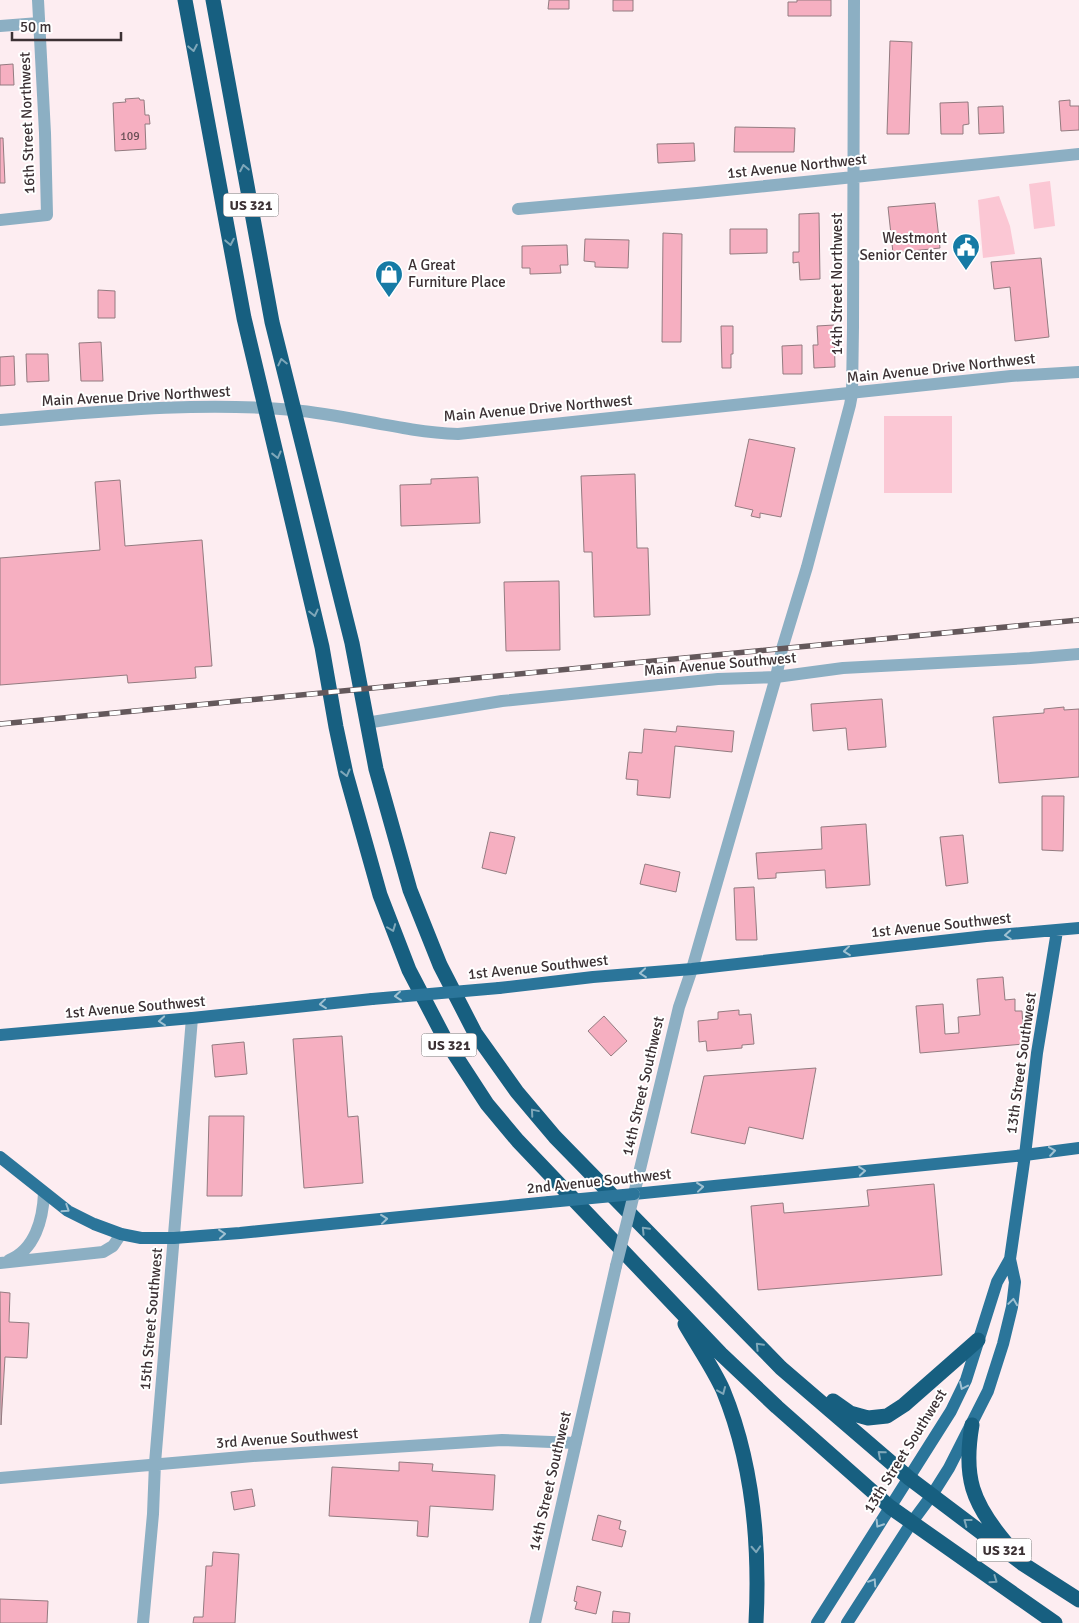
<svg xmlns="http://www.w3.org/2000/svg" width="1079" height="1623" viewBox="0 0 1079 1623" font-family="Signika,sans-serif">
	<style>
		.green { fill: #fbc7d4 }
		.building { fill: #f6afc1; stroke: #937b80 }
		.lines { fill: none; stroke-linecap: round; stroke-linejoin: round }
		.minor { stroke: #8cafc3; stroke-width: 12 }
		.major { stroke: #2b759a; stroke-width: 12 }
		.highway { stroke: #175f80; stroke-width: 15 }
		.rail-casing { stroke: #64585b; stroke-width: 5.5 }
		.rail { stroke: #fff; stroke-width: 4; stroke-dasharray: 11; stroke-linecap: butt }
		.minor-bridge { stroke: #8cafc3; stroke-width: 12 }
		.major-bridge { stroke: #2b759a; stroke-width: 12 }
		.oneway { stroke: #7fa7b9 }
		.oneway2 { stroke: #a0c1d2 }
		.labels { text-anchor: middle; stroke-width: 4; stroke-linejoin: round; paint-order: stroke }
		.number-label { font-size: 12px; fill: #6a5057 }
		.shield { fill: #fff; stroke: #766f71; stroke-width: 1 }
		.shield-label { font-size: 14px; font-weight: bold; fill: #3c3134 }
		.street-label { font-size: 15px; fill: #3c3134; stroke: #fff }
		.poi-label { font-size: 15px; fill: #3c3134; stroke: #fff; text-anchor: end }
	</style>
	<rect width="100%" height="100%" fill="#fdedf1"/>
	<path class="green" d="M1050,181L1055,226L1034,229L1029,184Z
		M999,196L1010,226L1015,254L983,258L978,200Z
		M884,416H952V493H884Z"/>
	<path class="building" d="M549,0H569V9H548Z
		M613,0H633V11H613Z
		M797,0H831V16H788V2H797Z
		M890,41L912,42L909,134H887Z
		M13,64L14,85H0V65Z
		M139,98L140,100H144L145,115H149L150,124H145L146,149L115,151L113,103L126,102L125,99Z
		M1070,100V106H1079V130L1061,131L1059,101Z
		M968,102L969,124L963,125V134H941L940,103Z
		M1003,106L1004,133L979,134L978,107Z
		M735,127L795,128L794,152H734Z
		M0,138H3L5,183H0Z
		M694,143L695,161L658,163L657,144Z
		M935,203L940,248L893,253L888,207Z
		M819,213L820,279L800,280L799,262L793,263V252H799V214Z
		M730,229H767V253L730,254Z
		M663,233L682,234L681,342H662Z
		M585,239L629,240L628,268L595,267V262L584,261Z
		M567,245L568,265H560L561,273L530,274V268H522V246Z
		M1041,258L1049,337L1015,341L1010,287L994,289L991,262Z
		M98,290L115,291V318H98Z
		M834,325L835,367L814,368L813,345H818L817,326Z
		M721,326H733V354H731V368H722Z
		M101,342L103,381H81L79,343Z
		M802,345V374H783L782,346Z
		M26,354H48L49,381L27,382Z
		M14,356L15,385L0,386V357Z
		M749,439L795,448L781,517L760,513V518L751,516L753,510L735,506Z
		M635,474L637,548H648L650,615L594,617L592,552H584L581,476Z
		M478,477L480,523L401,526L400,485L431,484V479Z
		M120,480L125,546L202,540L212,666L195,667L196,678L128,683L127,675L0,685V558L100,550L95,482Z
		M559,581L560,650L506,651L504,582Z
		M882,699L886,747L848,750L846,728L813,731L811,704Z
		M1064,707V710L1079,709V777L999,783L993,717L1044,713V709Z
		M677,726L734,731L732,752L675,746L670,798L637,795L638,780L626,779L629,752L642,753L644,729L676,732Z
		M1042,796H1064L1063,851L1042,850Z
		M866,824L870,885L826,888L825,870L776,873V878L758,879L756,853L822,849L821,827Z
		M490,832L515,837L506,874L482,868Z
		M963,835L968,883L946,886L940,837Z
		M645,864L680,872L676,892L640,884Z
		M754,887L757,940H736L734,888Z
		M1003,977L1005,1000L1015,999V1011H1022L1024,1044L920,1053L916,1006L943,1004L945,1034L959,1033L958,1017L980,1015L977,979Z
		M739,1010V1015L751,1014L754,1044L742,1045V1048L707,1051L706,1041L699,1042L698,1021L718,1019V1012Z
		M604,1016L627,1041L611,1056L588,1031Z
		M342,1036L348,1117L358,1116L363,1183L304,1188L293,1039Z
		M244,1042L247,1074L215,1077L212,1045Z
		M816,1068L803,1139L749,1127L745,1144L691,1133L704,1076Z
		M209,1116H244L242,1196H207Z
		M934,1184L942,1275L758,1290L751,1206L783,1203L784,1213L869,1206L867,1190Z
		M0,1292L10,1293L9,1322L29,1323L27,1358L5,1357L1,1425Z
		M399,1462L433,1464L432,1471L495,1475L493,1510L430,1506L428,1537L417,1536L418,1521L329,1516L332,1467L399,1471Z
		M252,1489L255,1506L234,1510L231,1492Z
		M598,1515L621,1521L619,1529L626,1531L622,1547L592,1540Z
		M213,1552L239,1554L235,1623H193L194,1617H203L206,1566H212Z
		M577,1586L601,1592L596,1614L575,1609L577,1602L574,1601Z
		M0,1599L48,1601L47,1623H0Z
		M613,1611L630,1613L629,1623H612Z"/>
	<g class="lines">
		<path class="minor" d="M0,26L39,23
			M518,209L697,193L1079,154
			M0,220L47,215L45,133L38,0
			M0,420C97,412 196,401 293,410C349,415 402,432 458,434L1011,376L1079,372
			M366,723L502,701L718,679L776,677L843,668L1030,658L1079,654
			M634,1194L679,1007L692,969L776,677L782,649L807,567L850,405L852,394L853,327L854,0
			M9,1260C35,1250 43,1219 44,1193
			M0,1263L103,1252L113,1246L121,1234
			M0,1478L253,1456L502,1440L576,1443
			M143,1623L153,1514L155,1463L192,1018
			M535,1623L616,1266"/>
		<path class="major" d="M499,988L593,977L692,969L986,936L1079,928
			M0,1035L192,1018L372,999
			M0,1157L68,1211L94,1224L121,1234L141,1238H174L240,1233L549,1202
			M634,1194L1025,1155L1079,1148
			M817,1623L951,1411L966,1380L997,1282L1010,1259
			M847,1623L912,1522L932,1495L949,1468L988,1391L1003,1344L1012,1307L1015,1282L1010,1259L1025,1155L1037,1053L1057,931"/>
		<path class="highway" d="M185,0L244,318L322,647L336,727L346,774L380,895L409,970L446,1041L487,1104L518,1141L721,1354L777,1407L890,1507L1055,1623
			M213,0L272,322L352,643L376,769L410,890L440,965L475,1033L517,1092L555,1137L781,1368L909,1478L1023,1564L1079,1600
			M685,1324C697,1345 713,1368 723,1390C753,1463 760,1545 756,1623
			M833,1401L850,1413L868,1418L887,1416L904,1405L978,1340
			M972,1425C963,1477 972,1503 1006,1543"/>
		<g class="rail-casing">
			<path id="rail" d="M0,724L1079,620"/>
		</g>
		<use href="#rail" class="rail"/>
		<path class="minor-bridge" d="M616,1266L634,1194"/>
		<path class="major-bridge" d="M372,999L499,988
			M549,1202L634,1194"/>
	</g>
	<defs><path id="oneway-chevron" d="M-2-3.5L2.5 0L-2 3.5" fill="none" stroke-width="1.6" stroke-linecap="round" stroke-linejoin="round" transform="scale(1.25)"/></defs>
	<g class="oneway">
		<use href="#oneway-chevron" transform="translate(193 48) rotate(79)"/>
		<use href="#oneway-chevron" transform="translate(244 168) rotate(-101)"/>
		<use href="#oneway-chevron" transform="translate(230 242) rotate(79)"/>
		<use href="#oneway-chevron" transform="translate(282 362) rotate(-103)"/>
		<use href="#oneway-chevron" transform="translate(277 455) rotate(76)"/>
		<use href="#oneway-chevron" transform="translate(314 613) rotate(77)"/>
		<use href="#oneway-chevron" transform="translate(346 773) rotate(76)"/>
		<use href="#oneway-chevron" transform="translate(392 928) rotate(69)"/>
		<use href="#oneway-chevron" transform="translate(534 1112) rotate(-130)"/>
		<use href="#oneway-chevron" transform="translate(645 1230) rotate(-134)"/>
		<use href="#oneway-chevron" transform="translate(759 1346) rotate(-134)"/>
		<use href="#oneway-chevron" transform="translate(722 1391) rotate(67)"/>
		<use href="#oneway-chevron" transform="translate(881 1454) rotate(-139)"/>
		<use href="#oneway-chevron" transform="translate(967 1522) rotate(-143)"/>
		<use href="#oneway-chevron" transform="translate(756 1549) rotate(87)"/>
		<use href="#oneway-chevron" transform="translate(994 1580) rotate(35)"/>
	</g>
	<g class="oneway2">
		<use href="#oneway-chevron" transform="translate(1008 935) rotate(176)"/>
		<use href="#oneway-chevron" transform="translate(847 951) rotate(174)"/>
		<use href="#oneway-chevron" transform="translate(643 973) rotate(175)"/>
		<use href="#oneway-chevron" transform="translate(398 996) rotate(175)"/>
		<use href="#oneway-chevron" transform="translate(323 1004) rotate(174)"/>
		<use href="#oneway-chevron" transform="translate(162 1021) rotate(175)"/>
		<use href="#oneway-chevron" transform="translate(1052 1151) rotate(-8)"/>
		<use href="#oneway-chevron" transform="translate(862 1171) rotate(-5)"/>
		<use href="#oneway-chevron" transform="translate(700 1187) rotate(-6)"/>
		<use href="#oneway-chevron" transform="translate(66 1209) rotate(33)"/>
		<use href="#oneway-chevron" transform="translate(384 1219) rotate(-6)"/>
		<use href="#oneway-chevron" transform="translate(222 1234) rotate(-5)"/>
		<use href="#oneway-chevron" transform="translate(1013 1302) rotate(-82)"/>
		<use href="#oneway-chevron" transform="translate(963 1386) rotate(115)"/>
		<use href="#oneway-chevron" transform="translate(879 1524) rotate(122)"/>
		<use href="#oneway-chevron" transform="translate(873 1582) rotate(-57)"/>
	</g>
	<defs>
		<g id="civic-pin" transform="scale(1.4375)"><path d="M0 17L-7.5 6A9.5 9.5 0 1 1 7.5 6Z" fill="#157aa5" stroke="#fff"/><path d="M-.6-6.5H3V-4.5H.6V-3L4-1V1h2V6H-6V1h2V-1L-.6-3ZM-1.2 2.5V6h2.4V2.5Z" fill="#fff"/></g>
		<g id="shop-pin" transform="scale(1.4375)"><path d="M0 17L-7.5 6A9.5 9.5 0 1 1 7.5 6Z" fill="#157aa5" stroke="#fff"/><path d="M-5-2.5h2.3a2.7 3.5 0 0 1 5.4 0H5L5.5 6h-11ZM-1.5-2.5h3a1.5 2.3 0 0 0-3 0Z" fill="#fff"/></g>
	</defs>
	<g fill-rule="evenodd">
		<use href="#civic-pin" x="966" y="247"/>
		<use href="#shop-pin" x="389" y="274"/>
	</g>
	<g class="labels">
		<g class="number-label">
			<text x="130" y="140">109</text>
		</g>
		<g class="shield">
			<rect x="223.5" y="193.5" width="55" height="23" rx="4"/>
			<rect x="421.5" y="1033.5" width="55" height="23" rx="4"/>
			<rect x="976.5" y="1538.5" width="55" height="23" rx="4"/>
		</g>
		<g class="shield-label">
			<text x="251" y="210">US 321</text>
			<text x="449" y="1050">US 321</text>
			<text x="1004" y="1555">US 321</text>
		</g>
		<g class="street-label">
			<text transform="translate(27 123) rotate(-92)" y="5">16th Street Northwest</text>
			<text transform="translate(797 166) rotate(-6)" y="5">1st Avenue Northwest</text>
			<text transform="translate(837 284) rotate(-90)" y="5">14th Street Northwest</text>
			<text transform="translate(941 368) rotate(-6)" y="5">Main Avenue Drive Northwest</text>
			<text transform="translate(136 396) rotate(-3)" y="5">Main Avenue Drive Northwest</text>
			<text transform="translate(538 408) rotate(-5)" y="5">Main Avenue Drive Northwest</text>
			<text transform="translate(720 664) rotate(-5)" y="5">Main Avenue Southwest</text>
			<text transform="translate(941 925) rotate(-6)" y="5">1st Avenue Southwest</text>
			<text transform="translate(538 967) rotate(-6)" y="5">1st Avenue Southwest</text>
			<text transform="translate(135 1007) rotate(-5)" y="5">1st Avenue Southwest</text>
			<text transform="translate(1021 1063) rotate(-82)" y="5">13th Street Southwest</text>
			<text transform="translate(643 1086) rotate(-77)" y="5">14th Street Southwest</text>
			<text transform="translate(599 1181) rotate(-6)" y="5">2nd Avenue Southwest</text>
			<text transform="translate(151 1319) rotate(-85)" y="5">15th Street Southwest</text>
			<text transform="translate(287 1438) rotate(-4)" y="5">3rd Avenue Southwest</text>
			<text transform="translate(905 1451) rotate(-58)" y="5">13th Street Southwest</text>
			<text transform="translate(550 1481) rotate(-77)" y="5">14th Street Southwest</text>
		</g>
		<g class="poi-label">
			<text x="947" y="243">Westmont<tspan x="947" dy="17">Senior Center</tspan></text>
			<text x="408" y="270" text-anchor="start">A Great<tspan x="408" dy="17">Furniture Place</tspan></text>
		</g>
	</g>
	<path d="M12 32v8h109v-8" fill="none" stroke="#3c3134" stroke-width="2.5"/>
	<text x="20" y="32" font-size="15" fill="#3c3134" stroke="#ffffff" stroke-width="4" paint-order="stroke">50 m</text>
</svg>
